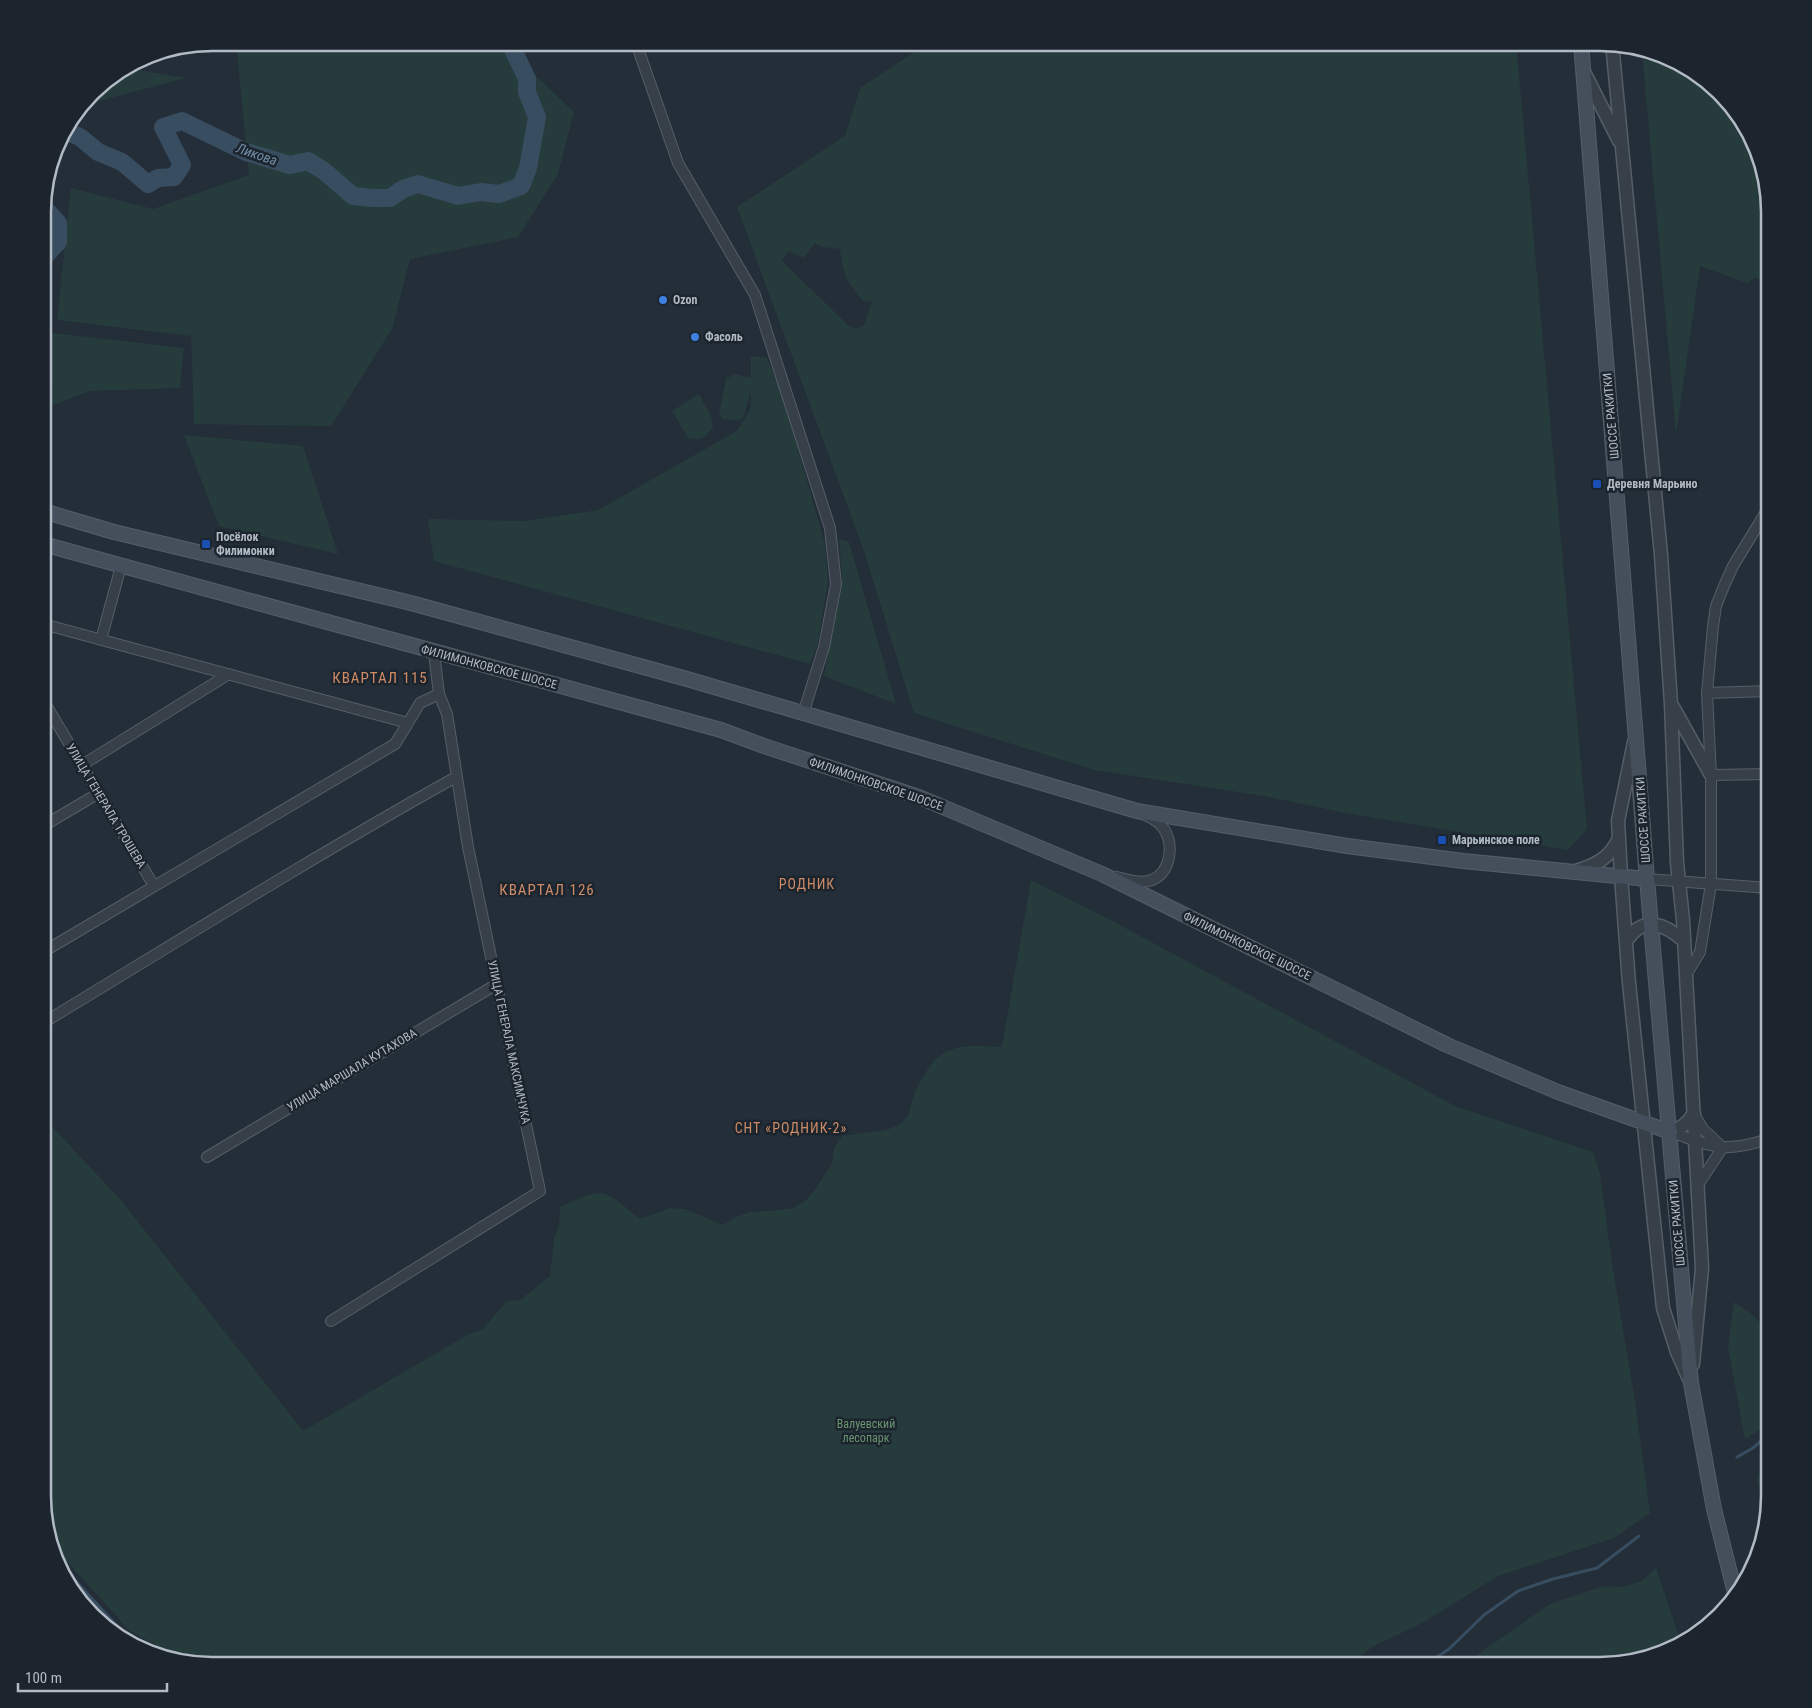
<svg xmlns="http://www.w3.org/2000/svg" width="1812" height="1708" viewBox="0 0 1812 1708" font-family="'Roboto Condensed',sans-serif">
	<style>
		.green { fill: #263b3b; fill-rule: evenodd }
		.water { fill: #394d61 }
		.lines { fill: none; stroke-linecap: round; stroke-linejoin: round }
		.stream { stroke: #394d61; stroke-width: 3 }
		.river { stroke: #394d61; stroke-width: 18 }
		.minor-casing { stroke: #555e67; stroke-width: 12 }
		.tertiary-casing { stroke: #555e67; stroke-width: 15 }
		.secondary-casing { stroke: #555e67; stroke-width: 16 }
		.minor { stroke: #374049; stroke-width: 10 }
		.tertiary { stroke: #374049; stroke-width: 12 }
		.secondary { stroke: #454f5c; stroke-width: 14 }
		.shop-dot { fill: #3f7fe0; stroke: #1c252e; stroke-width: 2 }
		.transit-dot { fill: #1a4fb4; stroke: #1c252e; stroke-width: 2 }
		.labels { text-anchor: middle; stroke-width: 5; stroke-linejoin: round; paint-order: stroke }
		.poi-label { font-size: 12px; font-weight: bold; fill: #b2bbc5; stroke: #1c252e; text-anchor: start }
		.street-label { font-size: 12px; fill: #b2bbc5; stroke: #1c252e }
		.park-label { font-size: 12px; fill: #6a9571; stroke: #1c252e }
		.water-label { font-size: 14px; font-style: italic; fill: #748ea7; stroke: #1c252e }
		.neighbourhood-label { font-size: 14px; letter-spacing: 1px; fill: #cd8b66; stroke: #1c252e }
		.quarter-label { font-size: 15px; letter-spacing: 1px; fill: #cd8b66; stroke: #1c252e }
		.rim { fill: none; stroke: #b2bbc5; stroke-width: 2.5 }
	</style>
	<rect width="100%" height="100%" fill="#232e39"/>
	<path class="green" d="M241,43H501L574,112L558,174L518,237L410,259L392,329L331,426L194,424L191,336L57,320L71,188L153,209L249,175L237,52Z
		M928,43H1516L1587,829L1568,850L1351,814L1264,796L1094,770L914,713L863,548L737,207L845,136L860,88ZM815,243L822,247L840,249C843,276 847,281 864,302L872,301L864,325L856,329L848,325L782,261L788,251L804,258Z
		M1642,51L1675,60L1720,92L1756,147L1769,201V282L1755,278L1747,283L1700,266L1676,435Z
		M127,68L186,78L84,105L100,85Z
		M43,324L53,333L184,348L180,388L90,391L43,409Z
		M751,356L767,358L782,393L825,544L828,582L817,646L810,664L434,561L428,519L525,521L598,510L737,431L751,408V392L743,418C736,422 731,420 723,419L719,414L726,379L734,374L751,378Z
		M699,394L711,416L713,427C705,438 701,441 688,438L672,411Z
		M184,435L303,446L338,554L219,526Z
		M839,539L849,542L896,704L824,676L842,578Z
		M1031,880L1107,918L1455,1106L1593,1152L1600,1174L1612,1264L1635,1401L1650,1513L1614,1538L1498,1576L1424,1622L1372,1647L1356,1660L1352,1665H212L184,1660L130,1631L51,1544L43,1507V1117L120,1199L303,1431L469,1334L483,1329L506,1302L520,1300L550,1276L554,1238L559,1226L560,1207C571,1202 588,1193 601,1193C612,1194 631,1212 640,1219L670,1208L685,1209L723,1225L736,1217L750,1212L780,1210L794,1208L806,1200L815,1190L832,1163L834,1148L842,1136L886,1130L899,1125L909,1115C912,1097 916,1088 926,1072C946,1041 969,1046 1002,1047Z
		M1734,1302L1750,1313L1769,1331V1424L1745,1439L1728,1347Z
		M1769,1462V1496L1766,1516L1757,1477Z
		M1656,1568L1681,1642L1665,1652L1611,1665H1466L1481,1652L1550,1604L1604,1586L1623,1587L1641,1581Z"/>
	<path class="water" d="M54,1555L129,1637L165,1656L147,1652L92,1616L56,1561Z"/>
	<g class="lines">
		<path class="stream" d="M1737,1457L1753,1448L1769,1434
			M1397,1665L1437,1657L1449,1649L1484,1615L1518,1591L1553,1579L1597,1568L1639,1536"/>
		<path class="river" d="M65,131L80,137L98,152L122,162L148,184L158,178L174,177L182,165L163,127L182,121L246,152L290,165L308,161L324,171L353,196L372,198H390L403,189L418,184L458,196L481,192L499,194L521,186L528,168L537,117L527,92V79L510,43
			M43,258L58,242V223L49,213L43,212"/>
		<g class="minor-casing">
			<path id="minor" d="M636,43L678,163L755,295L830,528L836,584L824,647L803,714
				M43,624L408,723L420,703L439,694
				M101,640L121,566
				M1707,693L1769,691
				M43,700L154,886
				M82,765L229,674
				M1711,775L1769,774
				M43,826L99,793
				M1117,877C1128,880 1141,884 1152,880C1171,872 1174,845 1164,829C1159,822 1152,818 1145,815
				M1647,879L1769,888
				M43,952L395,744L408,723
				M1686,975L1700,952L1711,884V775L1707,693L1713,626L1716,606L1724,586L1733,566L1769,507
				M43,1023C180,940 316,855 456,777
				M1694,1114L1703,1129L1720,1145
				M1670,1132C1687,1137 1705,1146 1723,1147C1739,1148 1755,1143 1769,1139
				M207,1157L497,984
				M1698,1185L1723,1147
				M331,1321L540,1191L468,847L447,714L439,694L434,653"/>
		</g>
		<g class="tertiary-casing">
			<path id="tertiary" d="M1612,43L1661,555L1671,704L1677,863L1683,920L1702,1268L1693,1364
				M1584,72L1619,141
				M1673,707L1711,775
				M1634,742L1618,821L1621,876L1629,983L1663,1308L1677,1352L1689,1379
				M1576,871C1596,865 1610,858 1619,838
				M1627,940C1644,915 1665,924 1684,941
				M1670,1132C1681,1129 1688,1123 1694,1113"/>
		</g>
		<g class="secondary-casing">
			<path id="secondary" d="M1581,43L1647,879L1691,1383L1714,1509L1735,1593
				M43,511L114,532L411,603L687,679L1137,811L1347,846L1463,861L1647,879
				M43,544L721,730L764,746L919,797L1102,874L1447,1045L1558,1092L1670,1132"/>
		</g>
		<use href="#minor" class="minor"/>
		<use href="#tertiary" class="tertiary"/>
		<use href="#secondary" class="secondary"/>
	</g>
	<g class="shop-dot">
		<circle cx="663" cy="300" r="5"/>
		<circle cx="695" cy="337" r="5"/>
	</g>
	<g class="transit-dot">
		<rect x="1592" y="479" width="10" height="10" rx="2.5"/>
		<rect x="201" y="539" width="10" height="10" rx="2.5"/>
		<rect x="1437" y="835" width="10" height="10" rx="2.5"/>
	</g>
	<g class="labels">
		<g class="poi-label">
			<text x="673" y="304">Ozon</text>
			<text x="705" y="341">Фасоль</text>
			<text x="1607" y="488">Деревня Марьино</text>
			<text x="216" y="541">Посёлок<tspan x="216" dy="14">Филимонки</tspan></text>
			<text x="1452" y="844">Марьинское поле</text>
		</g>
		<g class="street-label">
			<text transform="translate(1611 416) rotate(-95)" y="4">ШОССЕ РАКИТКИ</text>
			<text transform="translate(489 667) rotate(15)" y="4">ФИЛИМОНКОВСКОЕ ШОССЕ</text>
			<text transform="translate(876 784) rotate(19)" y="4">ФИЛИМОНКОВСКОЕ ШОССЕ</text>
			<text transform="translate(106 806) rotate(59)" y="4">УЛИЦА ГЕНЕРАЛА ТРОШЕВА</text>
			<text transform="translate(1643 820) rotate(-94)" y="4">ШОССЕ РАКИТКИ</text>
			<text transform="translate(1247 946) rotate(26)" y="4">ФИЛИМОНКОВСКОЕ ШОССЕ</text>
			<text transform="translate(509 1042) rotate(78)" y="4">УЛИЦА ГЕНЕРАЛА МАКСИМЧУКА</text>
			<text transform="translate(352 1070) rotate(-31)" y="4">УЛИЦА МАРШАЛА КУТАХОВА</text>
			<text transform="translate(1677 1223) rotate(-95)" y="4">ШОССЕ РАКИТКИ</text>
		</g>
		<g class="park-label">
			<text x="866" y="1428">Валуевский<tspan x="866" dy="14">лесопарк</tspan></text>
		</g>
		<g class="water-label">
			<text transform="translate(257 154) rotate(19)" y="5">Ликова</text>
		</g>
		<g class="neighbourhood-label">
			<text x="807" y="889">РОДНИК</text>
			<text x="791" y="1133">СНТ «РОДНИК-2»</text>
		</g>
		<g class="quarter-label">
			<text x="380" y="683">КВАРТАЛ 115</text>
			<text x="547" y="895">КВАРТАЛ 126</text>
		</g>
	</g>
	<path d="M0 0H1812V1708H0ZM212 51H1600A161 161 0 0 1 1761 212V1496A161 161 0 0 1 1600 1657H212A161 161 0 0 1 51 1496V212A161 161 0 0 1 212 51Z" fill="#1c252e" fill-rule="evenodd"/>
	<path class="rim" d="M212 51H1600A161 161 0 0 1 1761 212V1496A161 161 0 0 1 1600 1657H212A161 161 0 0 1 51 1496V212A161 161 0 0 1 212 51Z"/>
	<path d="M18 1683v8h149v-8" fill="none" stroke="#b2bbc5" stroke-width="2.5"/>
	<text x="25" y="1683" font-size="15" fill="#b2bbc5" stroke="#1c252e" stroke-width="4" paint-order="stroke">100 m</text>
</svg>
